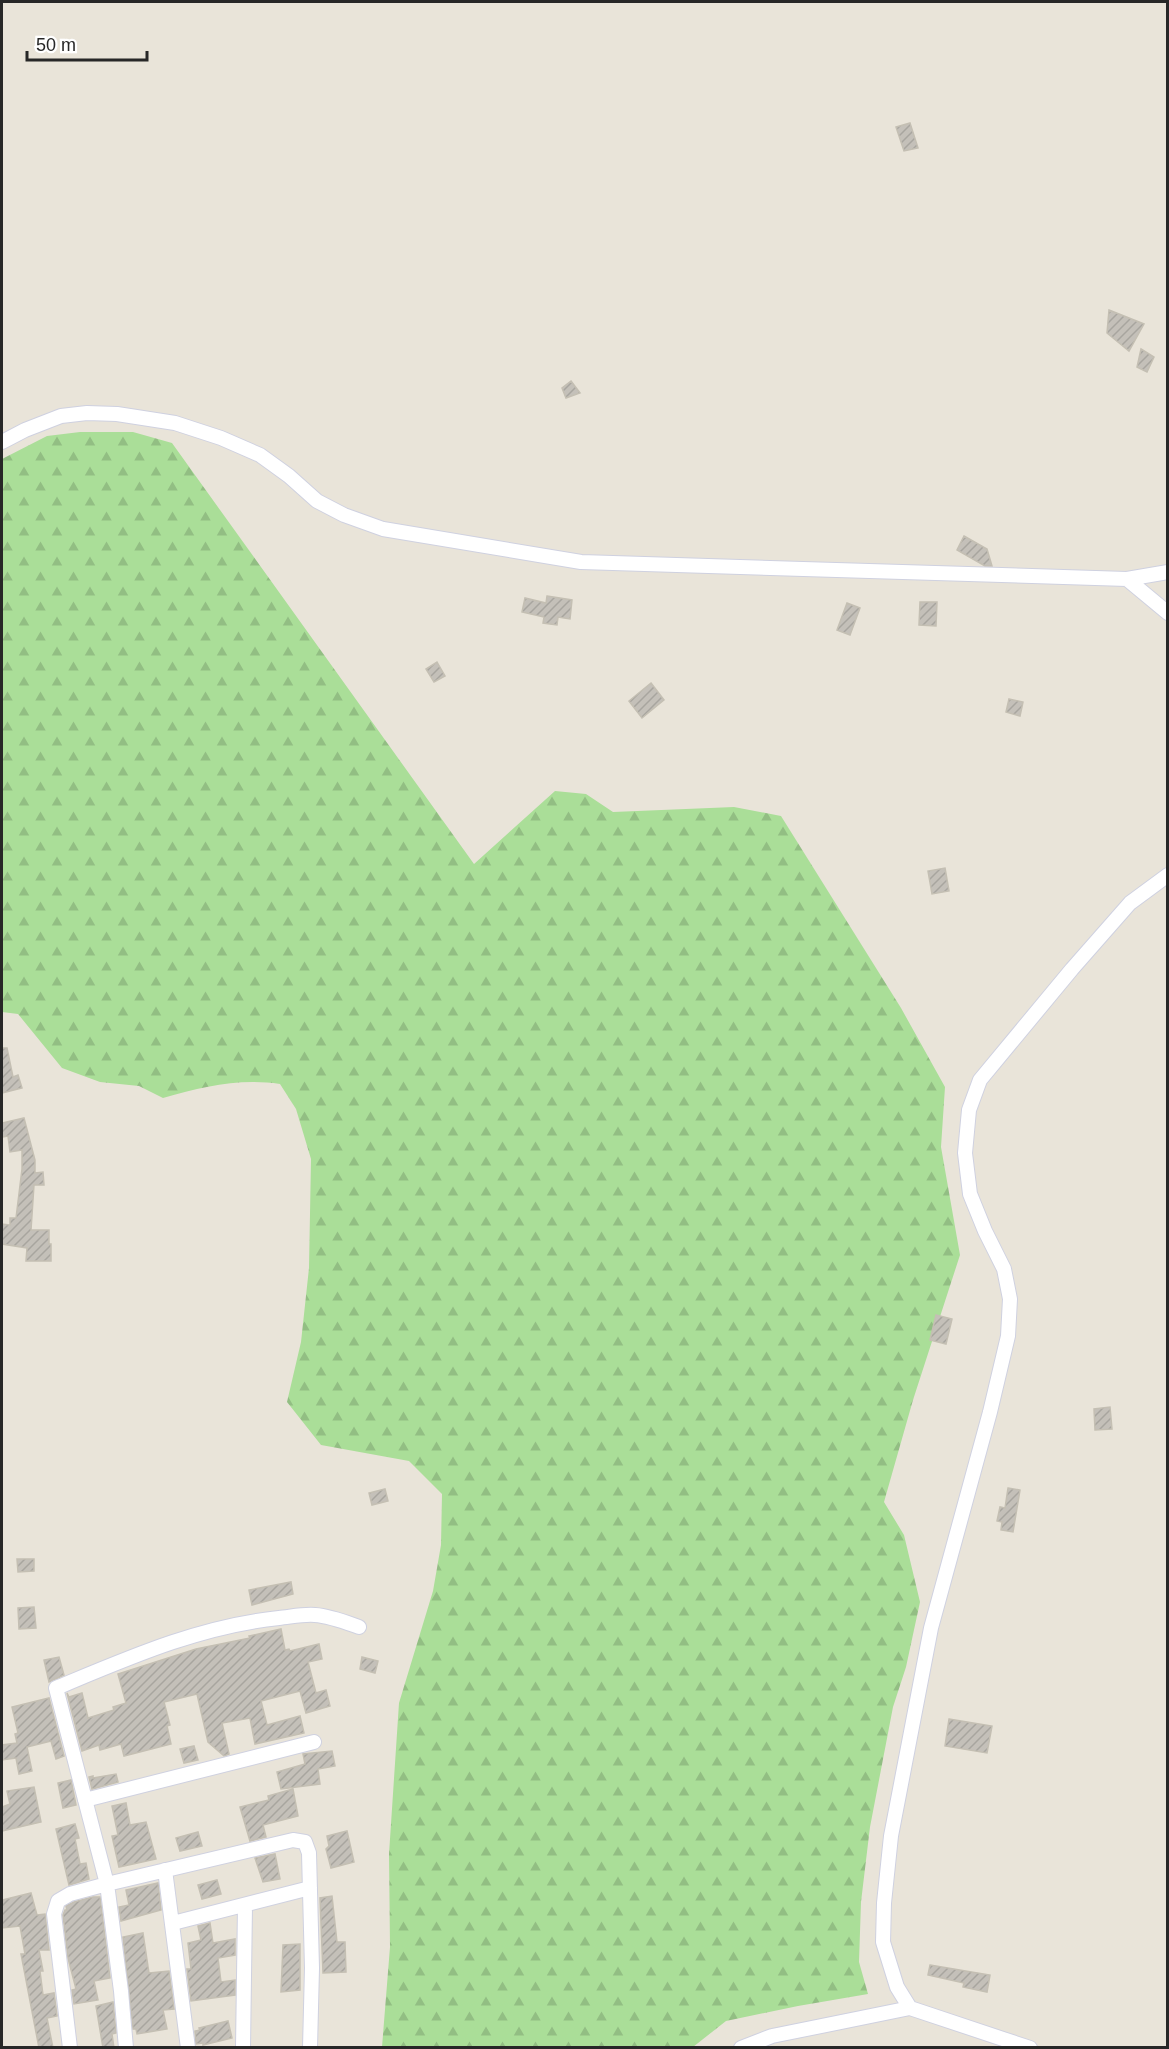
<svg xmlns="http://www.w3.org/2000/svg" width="1169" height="2049" viewBox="0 0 1169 2049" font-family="Arial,sans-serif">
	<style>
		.forest { fill: url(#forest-firs) }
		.building { fill: url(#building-hatch); stroke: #c4bfb3; stroke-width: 1.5 }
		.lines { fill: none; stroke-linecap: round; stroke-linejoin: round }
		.minor-casing { stroke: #cfd1e0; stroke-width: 16 }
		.minor { stroke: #fff; stroke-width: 14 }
	</style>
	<defs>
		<pattern id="forest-firs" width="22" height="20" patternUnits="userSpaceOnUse" patternTransform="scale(1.5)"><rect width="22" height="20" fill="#aade98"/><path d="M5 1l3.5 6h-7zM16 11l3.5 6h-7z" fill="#92be83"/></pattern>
		<pattern id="building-hatch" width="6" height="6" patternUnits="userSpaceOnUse" patternTransform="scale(1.5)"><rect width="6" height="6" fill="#c4c0b9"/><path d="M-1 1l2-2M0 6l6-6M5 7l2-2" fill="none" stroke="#a8a59f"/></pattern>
	</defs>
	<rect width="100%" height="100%" fill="#e9e4d9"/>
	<path class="forest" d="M80,432H133L172,443L474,864L555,791L586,794L613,812L734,807L781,816L901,1008L945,1087L941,1147L960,1255L913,1400L884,1502L904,1535L920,1602L906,1667L893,1707L870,1827L861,1902L859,1962L868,1994L798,2006L726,2021L693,2047H382L390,1947L389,1854L399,1703L433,1591L441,1545L442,1494L409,1461L321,1445L287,1402L301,1342L309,1268L311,1159L296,1109L280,1084C238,1078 203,1087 163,1098L139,1086L100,1082L62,1068L18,1014L2,1012V459L47,436Z"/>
	<path class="building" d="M910,123L918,148L904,151L896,127Z
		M1109,310L1144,324L1129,351L1107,333Z
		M1141,349L1154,357L1147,372L1137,367Z
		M571,381L580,393L566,398L562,388Z
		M964,536L987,549L992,566H985L957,550Z
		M547,596L572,600L570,619L558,617L557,625L543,623L544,617L522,612L525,598L546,603Z
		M920,602H937L936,626L919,625Z
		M847,603L860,608L850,635L837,630Z
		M437,662L445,676L434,682L426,669Z
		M651,683L664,700L642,718L629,701Z
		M1009,699L1023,702L1020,716L1006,712Z
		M945,868L949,891L932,894L928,871Z
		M2,1048H7L13,1077L18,1075L22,1088L2,1093Z
		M24,1118L35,1160V1173L43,1172L44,1185H34L31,1230H49V1244H51V1261H26L27,1248L2,1244V1224L10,1225V1218H16L22,1169V1150L10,1152L8,1136L2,1137V1123Z
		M936,1315L952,1319L946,1344L930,1340Z
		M1110,1407L1112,1429L1095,1430L1094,1409Z
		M1008,1488L1020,1490L1013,1532L1001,1530L1002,1522L997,1521L1000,1507L1005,1508Z
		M385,1489L388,1501L372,1505L369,1493Z
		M17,1559H34V1571L18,1572Z
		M291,1582L293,1594L252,1605L249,1590Z
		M34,1607L36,1628L19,1629L18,1608Z
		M281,1629L285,1650L289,1649L290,1651L319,1644L322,1659L308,1662L316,1693L326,1690L330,1706L306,1713L300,1691L261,1701L267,1725L300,1716L304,1733L255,1744L250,1718L222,1723L229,1754L224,1756L208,1742L197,1694L164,1702L170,1725L167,1726L171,1744L124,1756L121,1744L100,1750L99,1745L82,1751L67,1693L69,1697L82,1693L88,1718L114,1710L113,1707L126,1703L118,1674L196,1649L250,1638L249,1636Z
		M59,1657L64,1675L49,1682L44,1660Z
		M362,1657L378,1661L375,1673L360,1669Z
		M49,1698L64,1756L56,1759L51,1741L27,1747L32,1771L19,1774L16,1758L2,1760V1745L17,1743L15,1734L18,1733L12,1707Z
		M949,1719L992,1726L987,1753L945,1746Z
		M194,1746L198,1760L184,1763L180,1749Z
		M332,1751L335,1766L318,1769L320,1784L281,1789L277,1772L305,1764L303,1754Z
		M116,1774L118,1782L92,1789L89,1777L93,1776V1778Z
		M71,1780L76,1805L63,1808L58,1783Z
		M34,1787L41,1822L2,1831V1807L10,1804L7,1791Z
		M293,1789L298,1816L263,1825L266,1837L250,1841L240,1807L269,1800L268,1796Z
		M126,1803L130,1825L146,1822L156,1859L119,1867L112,1836L118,1835L112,1806Z
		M75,1824L79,1838L75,1839L80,1864L86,1863L89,1879L69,1885L56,1829Z
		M347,1831L354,1862L331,1868L326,1849L329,1846L327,1836Z
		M198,1832L202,1846L180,1851L176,1838Z
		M275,1854L280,1879L263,1882L255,1858Z
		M217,1880L221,1894L202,1899L198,1885Z
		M158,1883L161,1910L121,1921L119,1907L129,1905L126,1890Z
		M31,1893L37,1915L45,1914L49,1950H39L43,1971H40L43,1995L54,1993L57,2016L47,2018L53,2048H39L21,1954H25L20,1926L2,1928V1900Z
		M332,1896L337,1942H345L346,1972L323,1973L320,1898Z
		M93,1897H100L110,1978L94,1981L98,2000L74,2004L72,1990L76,1989L68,1958L63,1915L65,1910H67L66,1906L74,1902Z
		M210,1923L213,1943L235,1939V1955L218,1958L221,1982L235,1980V1995L191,2001L187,1969H191L188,1943L201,1940L198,1926Z
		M143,1933L149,1973L169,1971L174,2009L163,2010L167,2029L137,2034L136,2029H133L123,1937Z
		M300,1944V1990L281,1992L283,1945Z
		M930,1965L990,1975L987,1992L963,1987L964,1983L928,1975Z
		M113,2002L116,2033L112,2034L114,2048H103L96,2006Z
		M228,2021L232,2038L203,2045V2043L196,2044L195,2031L200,2030L199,2028Z"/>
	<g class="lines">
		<g class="minor-casing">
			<path id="minor" d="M2,442L25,430L61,416L87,413L117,414L175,423L221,438L260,455L289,476L317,501L344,515L383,529L581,562L1127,579L1168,572
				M1127,579L1168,613
				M85,1800L314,1742
				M165,1870L188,2048
				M173,1923L310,1888
				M910,2008L897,1987L883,1942L884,1903L891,1836L931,1628L990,1412L1008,1336L1010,1299L1004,1269L985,1231L970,1194L965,1153L969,1110L980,1080L1072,969L1130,903L1168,875
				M70,2048L54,1914L58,1901L70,1894L107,1884L293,1840L305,1842L309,1853L312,1968L310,2048
				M126,2048L121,1991L107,1884L56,1688C128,1658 200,1626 279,1618C290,1617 303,1614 315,1615C330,1616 345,1622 359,1627
				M243,2048L245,1906
				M741,2048L772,2036L910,2008L1030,2048"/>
		</g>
		<use href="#minor" class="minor"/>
	</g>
	<rect width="1169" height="2049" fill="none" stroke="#272727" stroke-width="6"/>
	<path d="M27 51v9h120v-9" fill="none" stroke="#272727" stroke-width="3"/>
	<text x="36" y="51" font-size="18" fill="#272727" stroke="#ffffff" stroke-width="4.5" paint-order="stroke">50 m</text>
</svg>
